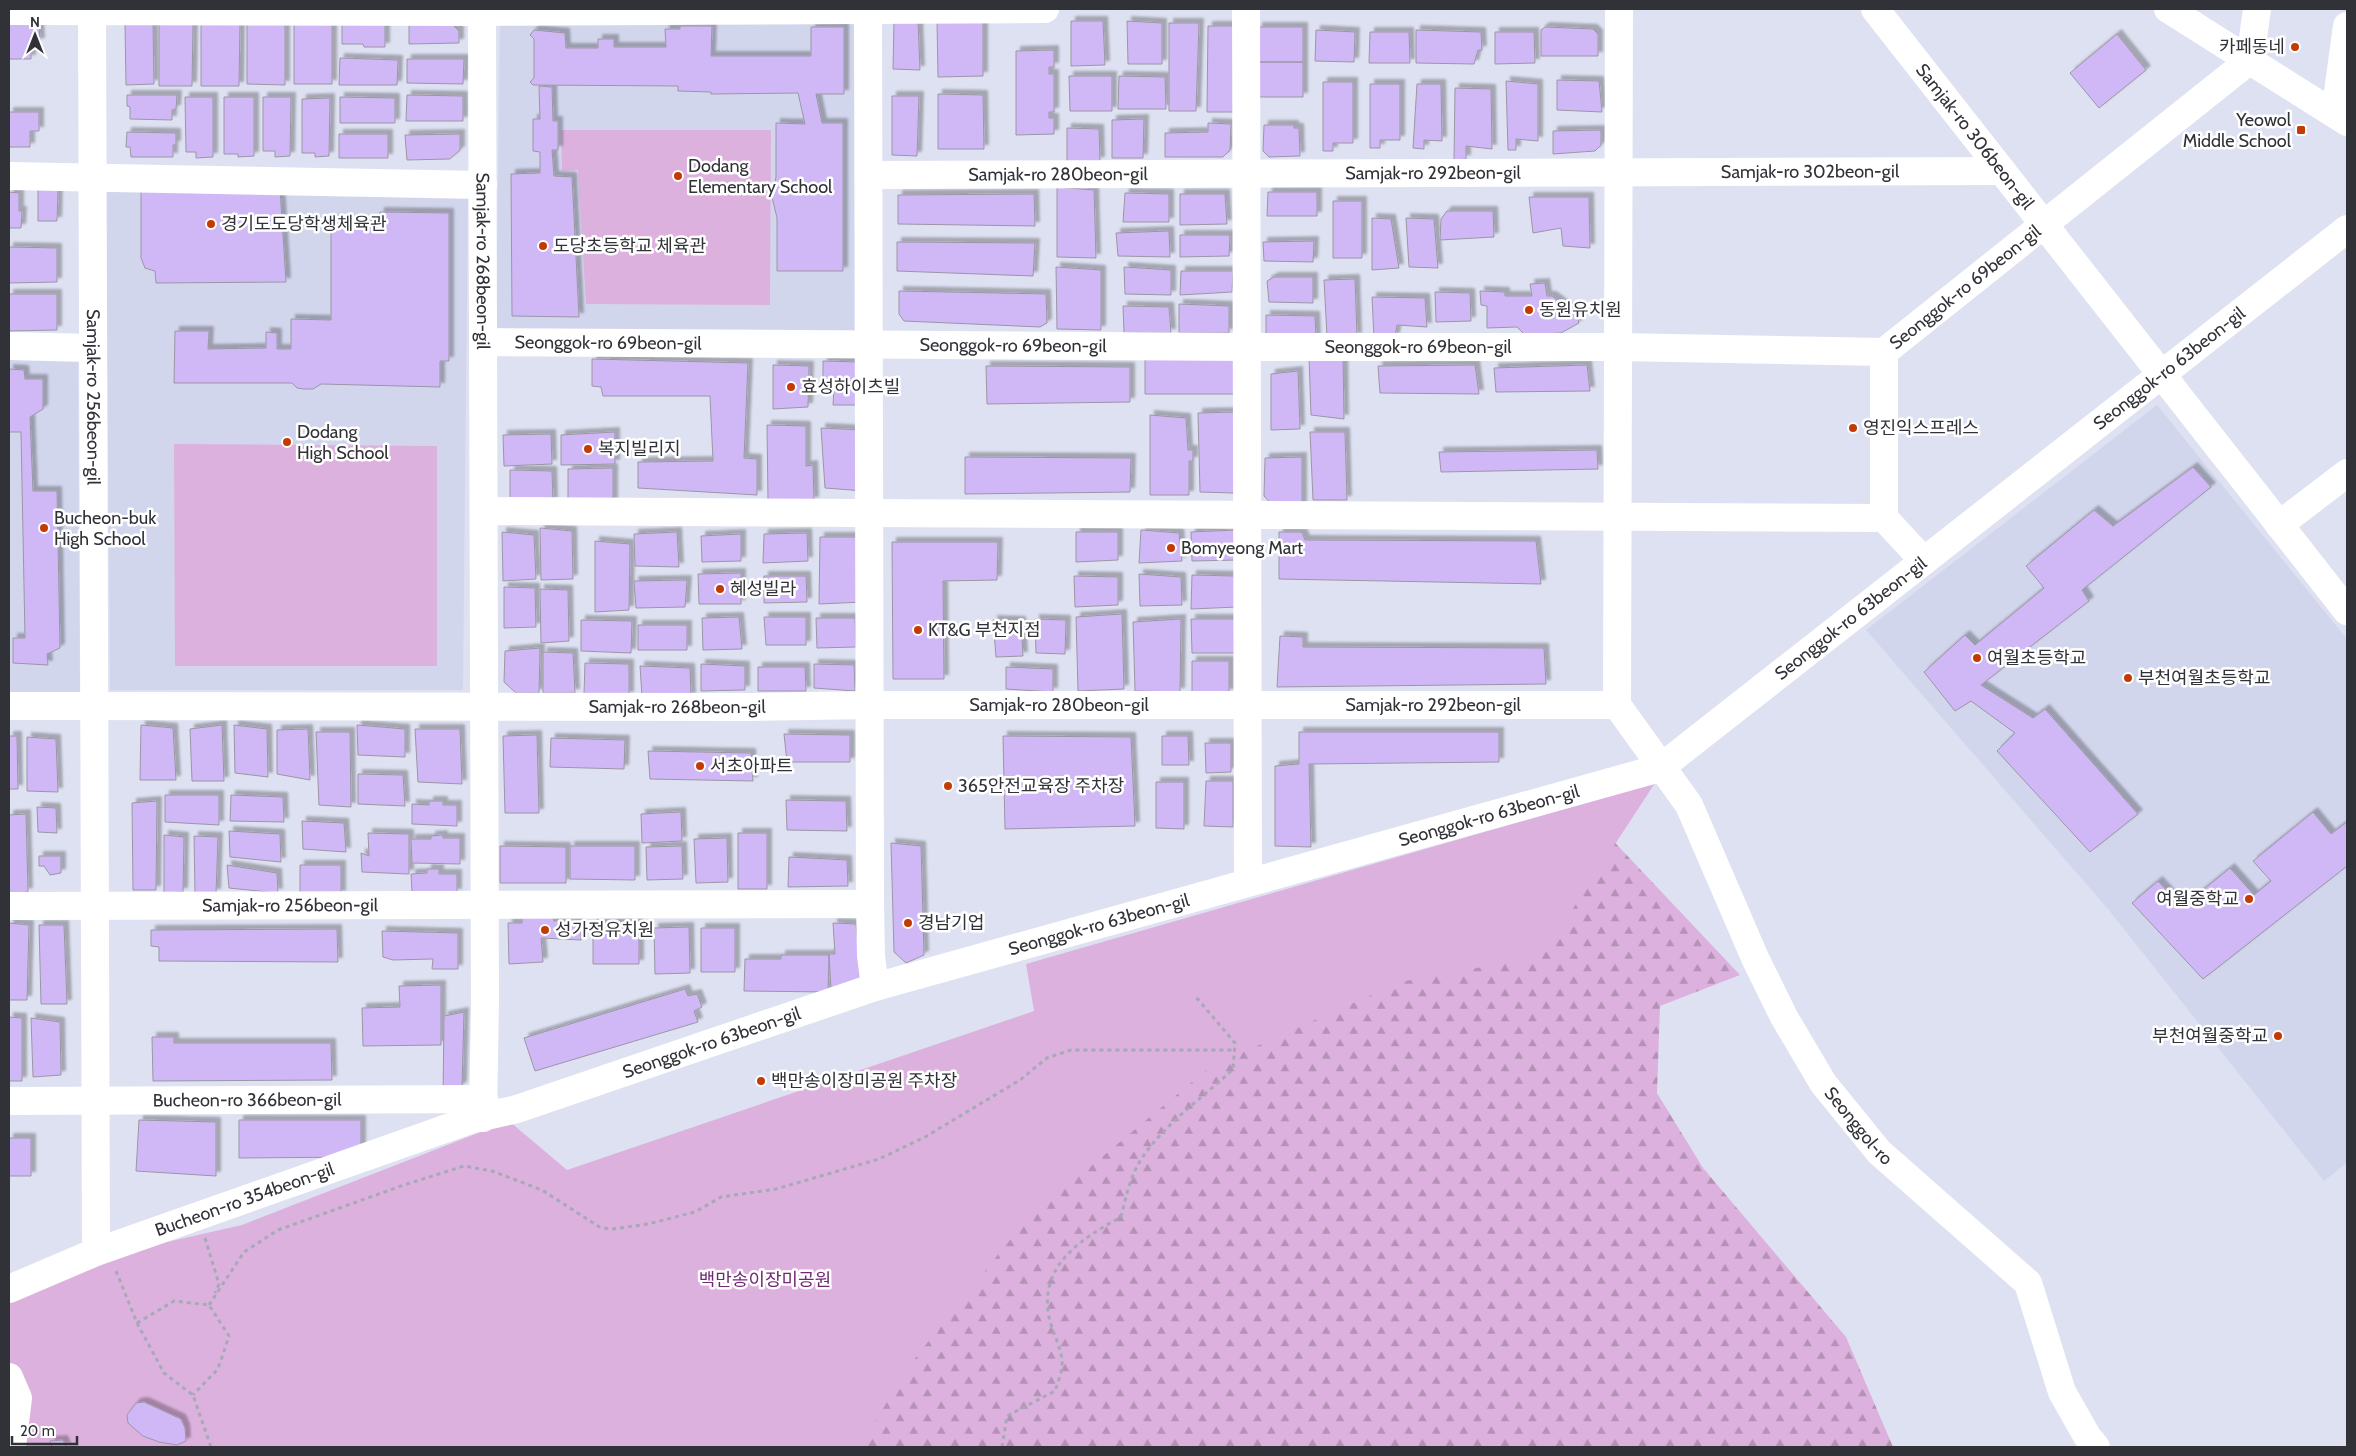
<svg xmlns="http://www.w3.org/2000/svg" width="2356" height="1456" viewBox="0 0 2356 1456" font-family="Cabin,'Noto Sans KR',sans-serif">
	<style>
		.built { fill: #d2d6ed }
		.forest { fill: url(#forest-firs) }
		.green { fill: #ddb1de }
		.building { fill: #d0b8f7; stroke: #9b96a5; filter: url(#shadow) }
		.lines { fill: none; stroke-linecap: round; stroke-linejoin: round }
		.path { stroke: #a6a9b6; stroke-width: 3; stroke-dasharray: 4 4; stroke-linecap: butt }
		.minor { stroke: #fff; stroke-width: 28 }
		.poi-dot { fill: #c23b02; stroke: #fff; stroke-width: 2 }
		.labels { text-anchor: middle; stroke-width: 5; stroke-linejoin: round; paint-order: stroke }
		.poi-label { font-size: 18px; fill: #313238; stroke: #fff; text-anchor: start }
		.street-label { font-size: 18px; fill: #313238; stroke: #fff }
		.park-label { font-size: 18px; fill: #722975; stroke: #fff }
	</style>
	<defs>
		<pattern id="forest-firs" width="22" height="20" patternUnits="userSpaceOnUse" patternTransform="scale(1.25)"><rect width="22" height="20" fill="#ddb1de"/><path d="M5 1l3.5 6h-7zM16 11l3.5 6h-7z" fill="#b491b5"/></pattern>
		<filter id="shadow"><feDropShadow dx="4.5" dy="-4.5" stdDeviation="1" flood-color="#0004"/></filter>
	</defs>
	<rect width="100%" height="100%" fill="#dee1f1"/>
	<path class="built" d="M500,22L858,23L856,333L496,329Z
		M106,184L468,194L463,690H110Z
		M9,360L78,362L80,693H9Z
		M2157,405L2347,639V1163L2324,1181L2108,909L1866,630Z"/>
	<path class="forest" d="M1603,830L1740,975L1660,1006L1657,1093L1703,1168L1846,1337L1893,1447H398L941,1208Z"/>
	<path class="green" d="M561,130H771L770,305L586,304L578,170L562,171Z
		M174,444L437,446V666H175Z
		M1655,783L1542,956L1400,982L1210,1067L1025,1221L908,1367L860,1447H9V1303L136,1249L242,1225L509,1121L567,1170L1034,1011L1026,964Z"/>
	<path class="building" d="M342,19L385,20V47H364L363,44H342Z
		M894,21H918L920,70L893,69Z
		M983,21V76L938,77L937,22Z
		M1071,21H1103L1105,65L1071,66Z
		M1127,21L1162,23V64H1128Z
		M240,22L239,86H201V23Z
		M9,23H39L40,42L31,43V59H9Z
		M153,23L154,84L126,85L125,24Z
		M159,23L193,24L192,86H159Z
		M294,23H332V84H294Z
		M409,23L452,24L459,31V43L409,44Z
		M1169,23H1199L1196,111H1169Z
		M247,24H285V85L247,84Z
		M680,26H712L711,56H811V27H844V94H816L822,123H843V271H777V218L772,197L776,177V123L805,124L798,93L711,94V92L678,91V86L533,85L530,82L534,78V39L530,35L534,30L565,33L566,48H598V39H614V47H666L665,29H680Z
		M1208,26H1233V112H1207Z
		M1258,27H1303V62H1257Z
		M1545,27L1593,29L1598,34V56H1541V30Z
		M1316,30L1355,32L1354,62L1315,61Z
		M1416,30L1481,32L1482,50H1478L1474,64L1416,63Z
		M1370,32H1409L1410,63H1369Z
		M1495,32H1534L1535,63L1495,64Z
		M2117,34L2146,70L2099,108L2070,73Z
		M1054,50V67H1049V74H1054V112H1049V118H1054V134L1016,135V51Z
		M340,58L398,60L397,85H339Z
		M407,59H464L463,84L407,83Z
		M1257,62H1303V97H1257Z
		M1069,76H1112V111H1070Z
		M1119,76L1165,77L1166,109H1118Z
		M1557,80L1599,81L1602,112L1557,110Z
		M1506,81L1538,84V141L1516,139V150H1508Z
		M1323,82H1353V143H1333V151H1323Z
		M1370,84H1400V140H1380V148H1370Z
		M1417,84H1441L1442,141L1424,140V149L1413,148Z
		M539,86L552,87L553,121H558V150H552L554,176L572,177L579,317L512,316L511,174L540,173V152L533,151V119H540Z
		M1455,88L1491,89L1492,149L1466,146V159L1454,160Z
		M938,94L983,95L984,149H938Z
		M127,95H177L176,109L172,110V120L130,119V107L127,106Z
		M407,95L463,96V121H406Z
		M892,96H919L917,156L892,155Z
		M185,97H213V157L196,158V152H186Z
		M224,97H254V156L238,157V154H224Z
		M263,97H291L290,156L275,157V151H263Z
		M340,97L395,98V123H340Z
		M330,98L329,156L315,157V153H302V99Z
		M9,112H39V131H30V147H9Z
		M1144,119L1143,158H1112V120Z
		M1208,123L1231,124L1230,150L1223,157H1165V133L1208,132Z
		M1264,125H1294V128H1299L1300,156L1269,157L1263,151Z
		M1067,128L1099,129L1100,161L1067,162Z
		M1601,130V145L1595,151L1553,154V131Z
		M127,132L176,133V145H173V157H131L130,147H126Z
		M339,134H388V158H339Z
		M460,134V150L450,159L407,160L405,135Z
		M38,182L58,190L57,221H38Z
		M1057,187L1094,190L1096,258L1057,257Z
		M141,188L280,190L286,282L156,283L155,271L145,268L141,258Z
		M9,192L19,193V211H22L21,228H9Z
		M1268,192H1317V216H1267Z
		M1125,193L1169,194V222H1123Z
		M1034,194L1035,226L898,224V195Z
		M1180,194H1225L1227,224L1180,225Z
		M1529,197H1589L1590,248L1563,246L1561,228L1533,233Z
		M1333,201H1362V258H1333Z
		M1447,211H1493L1494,237L1440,240L1441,219Z
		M380,212L449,213V361H440V387L321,384L313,389H304L297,388L292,383H174L175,331H209L208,349L266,348V332L277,333V349H291V319L331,320V220L379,222Z
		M1372,218L1391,219L1399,268L1372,270Z
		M1406,218L1434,219L1438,268L1409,267Z
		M1169,231L1170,257L1118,256L1116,233Z
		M1180,235H1230L1229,256L1180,257Z
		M1314,241L1313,262L1264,261L1263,242Z
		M897,242L1035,243L1033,276L897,271Z
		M9,247L57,248V282L9,283Z
		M1056,267L1101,270V330L1057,329Z
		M1124,267L1171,270V295L1125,294Z
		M1181,271H1233L1232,292L1180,295Z
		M1274,277H1313V303L1269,302L1267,281Z
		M1355,279L1357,337L1327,336L1324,280Z
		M1545,283L1547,296H1552L1576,314L1579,323L1561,333L1525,335L1517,327L1487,328V306L1481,305L1480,291L1505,292V296H1532L1530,284Z
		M899,291L1046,294L1047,323L1040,327L904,321L899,314Z
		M1435,292L1470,293L1471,321L1436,322Z
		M9,294H57V330L9,331Z
		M1372,297L1425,298L1427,327L1397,325L1395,337L1374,338Z
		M1179,304L1229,306V333H1179Z
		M1123,306L1169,307L1171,333H1124Z
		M1266,315L1315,316L1316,339L1266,337Z
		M1343,356L1344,419L1311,415L1309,357Z
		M1240,357L1241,394H1145V358Z
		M592,359L748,363L744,458L757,459V495L638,488V462L713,461L710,396H603L601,387L592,386Z
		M823,361L859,362V405H833L834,387L823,383Z
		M773,365L809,366L808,407L773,409Z
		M1475,365L1479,394L1380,393L1378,366Z
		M1587,365L1590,391L1496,392L1494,368Z
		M986,366L1130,367V402L987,404Z
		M9,369L24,370L25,379H43V409L30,417L33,491H57L60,648L47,654L48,665L13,663V638H25L21,432H9Z
		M1298,371L1300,429L1271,430V374Z
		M1237,412L1238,487L1233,493L1200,492L1198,413Z
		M1150,415L1186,418L1188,450H1193V461H1189V495H1150Z
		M767,425L806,426V466L813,465L814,501H768Z
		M821,428L864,430V491L825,488Z
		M615,432V464L561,465V435Z
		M1310,432H1345L1347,500H1313Z
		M551,434L552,464L504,466L503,435Z
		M1597,450L1598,469L1441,472L1439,452Z
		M965,457L1131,458L1130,492L965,494Z
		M1302,457V507L1272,505L1264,496L1265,458Z
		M2193,467L2211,487L2082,590L2089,601L1981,685L2033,718L2045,709L2138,814L2090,852L1997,751L2015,733L1971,701L1955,711L1924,672L1965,635L1975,645L2044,588L2026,566L2094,510L2113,526Z
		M613,468V503L568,501V469Z
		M510,470L552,471L553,502L510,500Z
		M540,528L572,531L573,579L541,580Z
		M1141,530L1179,533L1182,561L1139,563Z
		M1236,530L1239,560L1192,561L1191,532Z
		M502,532L534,535L536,579L503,581Z
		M677,532L679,567L635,566L634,534Z
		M1076,532H1118V560L1076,562Z
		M1279,532H1302L1305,540L1536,541L1541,584L1279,579Z
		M807,533L808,561L763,563L764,534Z
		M741,534V561L702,562L701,536Z
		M820,537H864L863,602L819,604Z
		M595,541L630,544L629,610L595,612Z
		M892,542H998L997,580L943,581L944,679H893Z
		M741,573V604H699L698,574Z
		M1139,574L1181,577L1182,605L1140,606Z
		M1192,575L1234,576L1237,607L1191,609Z
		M764,576H806L807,602L764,603Z
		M1074,576L1118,577V605L1075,607Z
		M687,580L685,607L636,608L634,581Z
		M504,587L535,588L536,627L504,628Z
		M540,589L568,590L569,641L541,643Z
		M1122,614L1124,689L1078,691L1076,617Z
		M739,617L742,649L703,650L702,618Z
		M764,617H806V645H766Z
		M816,618H855L856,647L817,648Z
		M1035,619L1066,620L1065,654L1036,653Z
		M1181,619L1180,692L1135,691L1133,622Z
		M1191,619H1236V653H1192Z
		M581,620L632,621L631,653L581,651Z
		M993,620L1021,621L1023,656L996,657Z
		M638,625H687V650H638Z
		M1280,636L1303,637V647L1544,648L1546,684L1277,687Z
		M540,648L539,693H516L504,682L505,651Z
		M543,652L573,653L575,693H543Z
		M1192,661H1229V693H1192Z
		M585,663L629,664V696L584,694Z
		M701,664L745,666V690L701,691Z
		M814,664L854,665L855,691L814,688Z
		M640,666L690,668L691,697H642Z
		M758,667H805L806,691H758Z
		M1006,667L1053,669V692L1006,689Z
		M141,725L173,728L176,780H140Z
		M222,725L224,781H192L190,729Z
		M234,725L267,729L268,777L235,773Z
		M357,725L405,729V757L358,755Z
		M308,729L310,780L277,774V730Z
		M415,729H460L462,784L418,782Z
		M316,732H350L351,807L319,805Z
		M1299,732H1499V762L1309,764L1311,847L1275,846V766L1299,764Z
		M784,734L850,735V762H787Z
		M537,735L539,813H505L503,736Z
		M9,736H17L18,789H9Z
		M1003,736L1131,737L1135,826L1005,829Z
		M1162,736H1188L1189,765H1162Z
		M27,737L56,739L58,792L27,791Z
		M551,738L625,740L624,769L550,767Z
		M1205,743H1231V772L1206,773Z
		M648,751L751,753L753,781L650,779Z
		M358,774L403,775L405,806L358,804Z
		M1206,781H1233V827L1204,826Z
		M1156,782H1184V829L1156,828Z
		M165,795H219V825L165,822Z
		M231,795L283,797L284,822L230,821Z
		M786,800L846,801L847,831L787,830Z
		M157,801L156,890H133L132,803Z
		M429,801H443V805H457V826L412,824V804L429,805Z
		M37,807L56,808L57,833L38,832Z
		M681,812L682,841L642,843L641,814Z
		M2313,812L2331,834L2347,822V866L2203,979L2132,903L2158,881L2182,907L2230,868L2254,895L2271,881L2253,861Z
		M26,814L28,892L9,894V815Z
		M302,821L344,823L346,852L303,849Z
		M229,831L280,834L281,862L230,857Z
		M368,833L409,834V874L362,872L361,853L369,856Z
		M738,833H767V889H738Z
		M164,835L184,837L183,892L164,893Z
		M443,835V838H460V864L412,863L411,839H431V836Z
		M194,836L218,837L216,893H195Z
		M727,838L728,882L696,883L694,839Z
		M891,843L921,846L924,955L906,963L894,952Z
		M500,846L566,847V883H500Z
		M570,846H635V880L570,879Z
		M682,846L683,879L647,880L646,847Z
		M39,856H61V873L50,875L44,866H39Z
		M789,857L847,860L848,886L788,887Z
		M227,865L277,873L278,893L229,888Z
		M300,865H341V895L300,892Z
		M427,869H439V874H457V893L412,892L411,874L427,873Z
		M522,909L551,911L554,921L581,920V940L541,938L543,962L509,964L508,923H522Z
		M9,923L29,925L27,1000H9Z
		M593,923H639V964H593Z
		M833,923L856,924L862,979L831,990L829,954H835Z
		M39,925H64L67,1004H41Z
		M689,927L690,973L655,974L654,928Z
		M701,928H735V972H701Z
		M337,929L338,962L159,961V947L151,946V930Z
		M382,931L458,933V969H432L433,959L393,960L383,957Z
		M781,955H829L828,992L744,991L745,959H781Z
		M441,985V1045L363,1046L362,1008L400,1007L399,986Z
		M685,989L688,996L697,994L702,1007L694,1011L698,1022L535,1071L524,1038Z
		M464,1012L462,1086L443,1097L444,1016Z
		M9,1017L22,1018V1081H9Z
		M31,1018L60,1022L61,1075L33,1077Z
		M152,1037H174V1043H331L332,1080L153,1081Z
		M139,1120L216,1122V1176L136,1171Z
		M239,1120H361V1157L239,1158Z
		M9,1138H31V1176H9Z
		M144,1402L181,1419L185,1428L186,1441L177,1445L159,1442L143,1436L128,1423L127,1415L136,1403Z
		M63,1440L66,1447H52L50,1441Z"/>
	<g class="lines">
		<path class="path" d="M205,1238L219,1284L215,1293
			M116,1271L137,1323L164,1373L193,1395L211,1447
			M209,1305L244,1252L278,1230L404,1185L464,1166L492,1171L542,1190L601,1228L613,1229L648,1224L695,1212L721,1197L776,1189L879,1159L925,1137L1020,1080L1047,1058L1071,1050H1234
			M137,1323L174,1301L209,1305L229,1336L218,1369L193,1395
			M1002,1447L1007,1416L1055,1391C1058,1382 1063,1370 1062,1361C1061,1346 1052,1332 1049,1317C1039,1265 1081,1239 1121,1217C1126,1197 1130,1176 1142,1158C1165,1123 1203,1098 1233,1069L1235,1043L1196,997"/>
		<g class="minor">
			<path id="s1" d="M92,9L96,1252"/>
			<path id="s2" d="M482,9L485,999L483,1118"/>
			<path d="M868,9L870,904L871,956L875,987"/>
			<path d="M1246,9L1248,882"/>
			<path id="s3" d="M1619,9L1617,705L1689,805L1755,958L1784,1017L1823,1083L1879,1152L2028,1283L2062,1392L2087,1436L2096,1447"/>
			<path id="s4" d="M1875,9L2347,611"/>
			<path d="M2168,9L2347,122"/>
			<path d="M9,11L482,12L1045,9"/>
			<path d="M2335,114L2347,26"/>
			<path id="s5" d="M869,175L2002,171"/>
			<path d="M9,176L483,185"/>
			<path id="s6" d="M483,342L1247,347H1618L1884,352L2250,60L2257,9"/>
			<path d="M9,346L93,348"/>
			<path d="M1884,352V518"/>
			<path d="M484,511L1884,518L1924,561"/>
			<path d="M2279,525L2347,473"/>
			<path id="s7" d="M9,706L751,707L870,705H1617"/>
			<path id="s8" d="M9,906L870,904"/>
			<path id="s9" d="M9,1101L484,1099"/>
			<path id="s10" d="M9,1289L96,1252L473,1119L517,1109L875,987L1660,768L2347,229"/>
			<path d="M9,1377L18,1398L12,1447"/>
		</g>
	</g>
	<g class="poi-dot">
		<circle cx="2295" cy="47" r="5"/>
		<rect x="2296" y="125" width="10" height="10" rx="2.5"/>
		<circle cx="678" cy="176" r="5"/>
		<circle cx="211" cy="224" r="5"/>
		<circle cx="543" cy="246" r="5"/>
		<circle cx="1529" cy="310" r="5"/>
		<circle cx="791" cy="387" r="5"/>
		<circle cx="1853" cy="428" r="5"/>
		<circle cx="287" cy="442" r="5"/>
		<circle cx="588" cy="449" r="5"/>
		<circle cx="44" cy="528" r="5"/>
		<circle cx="1171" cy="548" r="5"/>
		<circle cx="720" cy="589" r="5"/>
		<circle cx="918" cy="630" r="5"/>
		<circle cx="1977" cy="658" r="5"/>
		<circle cx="2128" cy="678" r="5"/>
		<circle cx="700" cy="766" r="5"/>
		<circle cx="948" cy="786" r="5"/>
		<circle cx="2249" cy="899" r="5"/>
		<circle cx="908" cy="923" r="5"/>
		<circle cx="545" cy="930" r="5"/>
		<circle cx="2278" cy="1036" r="5"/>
		<circle cx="761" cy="1081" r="5"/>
	</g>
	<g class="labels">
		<g class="poi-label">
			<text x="2285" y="53" text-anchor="end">카페동네</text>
			<text x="2291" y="126" text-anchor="end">Yeowol<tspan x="2291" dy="21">Middle School</tspan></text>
			<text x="688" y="172">Dodang<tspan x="688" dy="21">Elementary School</tspan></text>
			<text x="221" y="230">경기도도당학생체육관</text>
			<text x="553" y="252">도당초등학교 체육관</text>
			<text x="1539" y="316">동원유치원</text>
			<text x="801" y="393">효성하이츠빌</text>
			<text x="1863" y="434">영진익스프레스</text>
			<text x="297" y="438">Dodang<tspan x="297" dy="21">High School</tspan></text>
			<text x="598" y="455">복지빌리지</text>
			<text x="54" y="524">Bucheon-buk<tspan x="54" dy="21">High School</tspan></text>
			<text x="1181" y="554">Bomyeong Mart</text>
			<text x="730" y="595">혜성빌라</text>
			<text x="928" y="636">KT&amp;G 부천지점</text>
			<text x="1987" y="664">여월초등학교</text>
			<text x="2138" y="684">부천여월초등학교</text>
			<text x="710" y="772">서초아파트</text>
			<text x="958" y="792">365안전교육장 주차장</text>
			<text x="2239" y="905" text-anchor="end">여월중학교</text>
			<text x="918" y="929">경남기업</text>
			<text x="555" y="936">성가정유치원</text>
			<text x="2268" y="1042" text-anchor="end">부천여월중학교</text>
			<text x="771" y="1087">백만송이장미공원 주차장</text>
		</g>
		<g class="street-label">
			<text dy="6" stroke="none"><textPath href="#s4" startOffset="162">Samjak-ro 306beon-gil</textPath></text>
			<text dy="6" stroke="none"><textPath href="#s5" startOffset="941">Samjak-ro 302beon-gil</textPath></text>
			<text dy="6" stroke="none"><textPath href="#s5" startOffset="564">Samjak-ro 292beon-gil</textPath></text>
			<text dy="6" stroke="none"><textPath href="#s5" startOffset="189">Samjak-ro 280beon-gil</textPath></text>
			<text dy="6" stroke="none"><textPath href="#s2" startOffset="252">Samjak-ro 268beon-gil</textPath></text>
			<text dy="6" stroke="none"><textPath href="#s6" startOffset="1505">Seonggok-ro 69beon-gil</textPath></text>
			<text dy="6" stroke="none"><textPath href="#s6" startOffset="125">Seonggok-ro 69beon-gil</textPath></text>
			<text dy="6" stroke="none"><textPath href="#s6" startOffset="530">Seonggok-ro 69beon-gil</textPath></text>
			<text dy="6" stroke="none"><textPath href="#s6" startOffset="935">Seonggok-ro 69beon-gil</textPath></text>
			<text dy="6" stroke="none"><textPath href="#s10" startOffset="2380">Seonggok-ro 63beon-gil</textPath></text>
			<text dy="6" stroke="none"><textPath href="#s1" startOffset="388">Samjak-ro 256beon-gil</textPath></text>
			<text dy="6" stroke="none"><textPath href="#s10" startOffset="1975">Seonggok-ro 63beon-gil</textPath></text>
			<text dy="6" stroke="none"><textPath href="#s7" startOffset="1050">Samjak-ro 280beon-gil</textPath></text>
			<text dy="6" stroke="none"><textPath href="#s7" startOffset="1424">Samjak-ro 292beon-gil</textPath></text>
			<text dy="6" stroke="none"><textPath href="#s7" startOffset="668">Samjak-ro 268beon-gil</textPath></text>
			<text dy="6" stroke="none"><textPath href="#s10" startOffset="1555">Seonggok-ro 63beon-gil</textPath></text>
			<text dy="6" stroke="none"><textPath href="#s8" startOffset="281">Samjak-ro 256beon-gil</textPath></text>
			<text dy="6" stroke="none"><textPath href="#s10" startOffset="1150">Seonggok-ro 63beon-gil</textPath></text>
			<text dy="6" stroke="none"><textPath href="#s10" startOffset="745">Seonggok-ro 63beon-gil</textPath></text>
			<text dy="6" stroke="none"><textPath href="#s9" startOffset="238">Bucheon-ro 366beon-gil</textPath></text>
			<text dy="6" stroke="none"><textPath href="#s3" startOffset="1184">Seonggol-ro</textPath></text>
			<text dy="6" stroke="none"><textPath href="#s10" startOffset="252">Bucheon-ro 354beon-gil</textPath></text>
		</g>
		<g class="park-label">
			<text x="765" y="1286">백만송이장미공원</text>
		</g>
	</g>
	<rect width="2356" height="1456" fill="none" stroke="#313238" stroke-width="20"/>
	<g transform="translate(35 35)" stroke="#ffffff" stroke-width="4" paint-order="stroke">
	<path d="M0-4L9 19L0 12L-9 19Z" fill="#313238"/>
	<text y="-8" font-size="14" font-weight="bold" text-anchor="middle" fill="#313238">N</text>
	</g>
	<path d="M12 1436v8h65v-8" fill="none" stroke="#313238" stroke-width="2.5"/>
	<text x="20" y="1436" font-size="15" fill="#313238" stroke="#ffffff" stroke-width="4" paint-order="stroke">20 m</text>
</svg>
